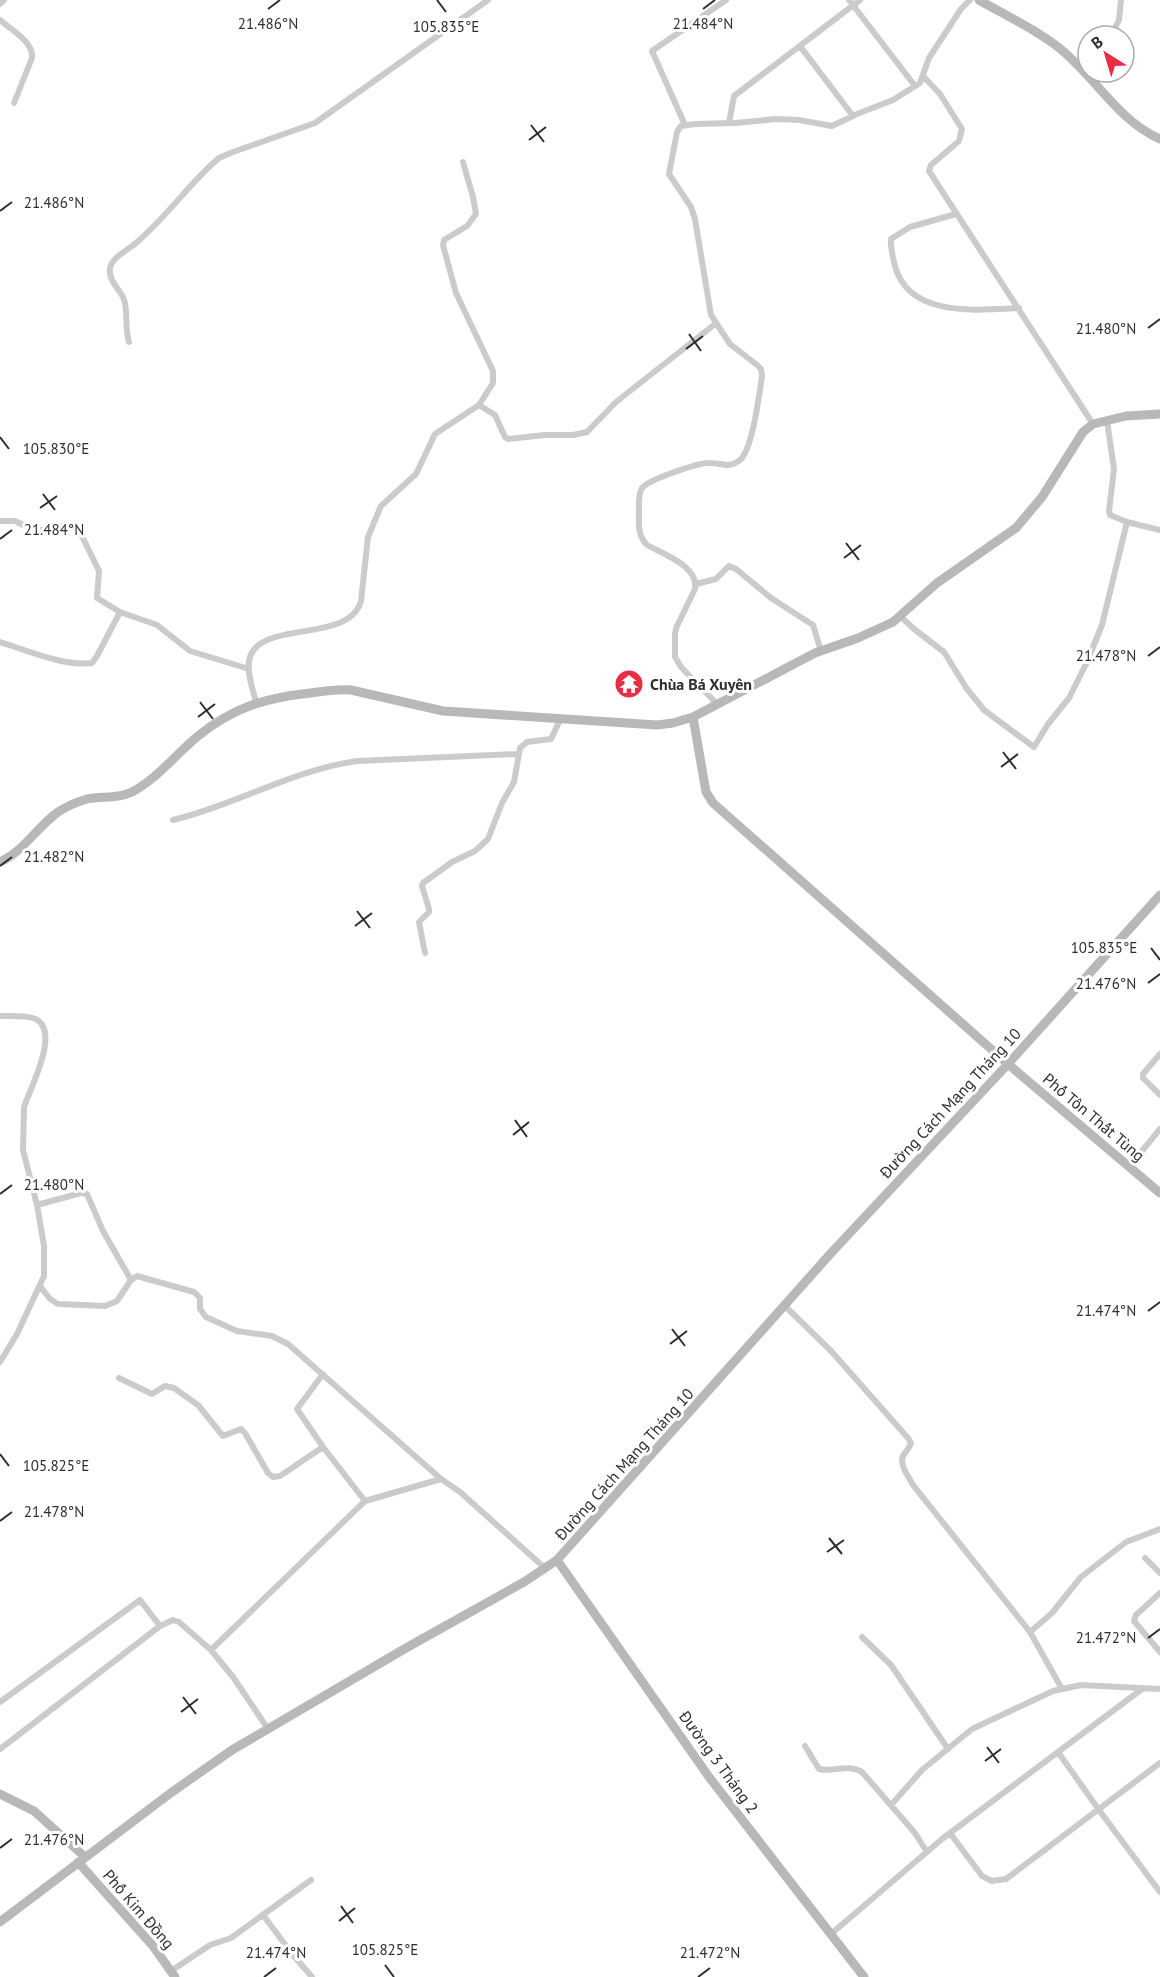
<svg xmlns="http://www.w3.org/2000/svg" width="1160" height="1977" viewBox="0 0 1160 1977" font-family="'PT Sans',sans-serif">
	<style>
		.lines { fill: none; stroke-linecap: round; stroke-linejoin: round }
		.street { stroke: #cbcbcb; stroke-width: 6 }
		.secondary { stroke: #b8b8b8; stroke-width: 9 }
		.ticks { fill: none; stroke: #2e2e2e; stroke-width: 2 }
		.labels { text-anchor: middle; stroke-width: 6; stroke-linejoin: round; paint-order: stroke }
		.poi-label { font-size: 16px; font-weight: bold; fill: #2e2e2e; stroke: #fff; text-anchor: start }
		.street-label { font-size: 16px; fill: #2e2e2e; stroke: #fff }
		.ticks-label { font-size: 15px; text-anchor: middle; fill: #2e2e2e; stroke: #fff; stroke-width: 6; stroke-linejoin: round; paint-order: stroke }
	</style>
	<rect width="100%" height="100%" fill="#fff"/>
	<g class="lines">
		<path class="street" d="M849,0L915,86
			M0,4L4,0
			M0,20C11,30 34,42 32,58L14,103
			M1111,36L1119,20L1121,0
			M800,46L853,116
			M923,76L940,94L962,129L959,141L931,165L929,171L1093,424
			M729,123L734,96L860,0
			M685,125L652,51L726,0
			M956,214L910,227L891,239C890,247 893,257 895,266C909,318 977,310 1019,308
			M129,342C124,327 129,309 123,297C118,288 108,279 110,268C112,257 128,250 136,243C163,220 184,191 209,167L219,158L233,152L315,123L488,0
			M479,405L495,415L505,437L508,439L545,435H573L587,432L616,402L715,324
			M1107,421L1114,469L1109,511L1110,515L1127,522L1160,530
			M0,521H15L36,531L61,526H70L76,529L81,534L99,571L97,598L120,612L157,625L190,651L249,669
			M696,584L716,579L729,566L736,569L771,598L813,625L821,651
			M900,616L914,629L944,652L967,689L984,710L1034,747L1048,724L1069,698L1087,662L1102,625L1127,522
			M0,642C26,650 65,667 92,663L97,656L120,612
			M256,702C253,690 247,674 249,661C256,618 349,645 361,601L368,537L381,506L416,474L435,434L479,405L493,383V371L456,293L443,245L444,240L467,226L476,214L473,197L463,162
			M717,704L681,667L675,657V633L677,626L695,589C699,566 663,554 647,545C637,535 639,523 639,510C639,503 638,495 642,488C648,480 699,462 710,463C722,463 729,469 740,460C753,448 759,395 762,376L761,369L757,365L730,344L711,315L695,219L691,207L669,174L677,132L681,126L695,124L735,123L776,119L799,120L832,126L857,114L893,100L920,83L929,58L961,9L970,0
			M173,820C236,805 292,770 357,761L518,754
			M425,953L419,922L429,912V909L422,886L423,883L452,862L475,851L488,839L502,803L514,782L520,748L527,742L551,739L560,720
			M0,1016C10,1016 23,1015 33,1018C63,1028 30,1088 24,1107L23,1150L37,1205L44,1246V1276L17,1334L0,1362
			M1160,1054L1143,1074V1078L1160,1095
			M1129,1167L1160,1129
			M37,1205L81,1193L87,1194L103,1231L131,1280
			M40,1286L50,1299L58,1304L105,1306L117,1301L131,1280L137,1276L194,1292L200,1298V1309L206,1317L237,1331L272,1336L288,1344L441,1479L460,1492L546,1569
			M784,1305L832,1352L908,1438L911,1443C909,1449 906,1451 903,1456C899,1465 909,1477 913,1485L1030,1632L1062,1689
			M323,1374L297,1409L323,1447L365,1501
			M119,1378L152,1394L165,1386L174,1388L198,1405L223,1436L241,1429L245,1433L268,1473L273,1477L280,1476L323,1447
			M1145,1558L1160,1573
			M1160,1593L1136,1615L1134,1621L1160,1652
			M1030,1632L1052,1613L1081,1577L1126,1542L1160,1529
			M862,1637L891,1665L948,1749
			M211,1650L365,1501L441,1479
			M0,1702L140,1600L160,1626
			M805,1746L819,1769C833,1773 848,1763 862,1772L915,1833L927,1852
			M0,1749L160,1626L173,1620L179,1622L211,1650L233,1677L268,1729
			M1058,1752L1099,1810L1160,1892
			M891,1805L922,1770L972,1729L1053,1691L1081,1685L1160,1689
			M950,1833L982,1876L992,1881L1006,1879L1160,1763
			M263,1915L293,1955L312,1977
			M831,1934L942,1839L1142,1689
			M171,1971L210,1945L231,1938L311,1880"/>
		<path class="secondary" d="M979,0C1005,15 1035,29 1058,47C1094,75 1118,121 1160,139
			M693,717L706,792L713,803L1008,1064L1160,1193
			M0,862C24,851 37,827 58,812C67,806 77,802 87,799C102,796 118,799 132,792C157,779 176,754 198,736C234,707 265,698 310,693C324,691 337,689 351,690L443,711L657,725L673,723L693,717L815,653L858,638L893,622L937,583L1016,528L1042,497L1083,432L1093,424L1126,416L1160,414
			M557,1560L709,1777L864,1977
			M0,1794L34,1811L85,1857
			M78,1862L153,1946L175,1977
			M0,1922L172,1792L232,1750L406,1648L524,1582L557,1560L832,1252L1008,1064L1160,895"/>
	</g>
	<path class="ticks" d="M437,0L446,12M268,9L280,0M703,9L715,0M531,125L544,142M529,140L546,127M0,211L12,202M1148,328L1160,319M689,334L701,351M686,349L703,336M0,437L9,449M43,494L55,510M40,508L57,496M0,539L12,530M846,543L859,560M844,558L861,545M1148,656L1160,647M200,702L213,719M198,717L215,704M1003,752L1016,769M1001,767L1018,754M0,866L12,857M357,911L370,928M355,926L372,913M1151,948L1160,960M1148,983L1160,974M515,1120L527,1137M513,1135L529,1122M0,1194L12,1185M1148,1311L1160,1302M672,1329L685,1346M670,1344L687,1331M0,1454L9,1466M0,1521L12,1512M829,1538L842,1554M827,1552L844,1540M1148,1638L1160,1629M183,1697L196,1714M181,1712L198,1699M987,1747L999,1763M985,1761L1001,1749M0,1848L12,1839M341,1906L353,1923M339,1921L355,1908M385,1965L394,1977M264,1977L276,1968M698,1977L710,1968"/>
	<defs>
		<g id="temple-disc" transform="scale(1.5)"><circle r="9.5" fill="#e72e42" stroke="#fff"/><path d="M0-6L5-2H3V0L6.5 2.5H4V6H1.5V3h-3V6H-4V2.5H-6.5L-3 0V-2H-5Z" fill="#fff"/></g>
	</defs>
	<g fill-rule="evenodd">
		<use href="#temple-disc" x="629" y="684"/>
	</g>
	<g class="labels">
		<g class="poi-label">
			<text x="650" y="690">Chùa Bá Xuyên</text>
		</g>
		<g class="street-label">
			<text transform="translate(950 1103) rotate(-47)" y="6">Đường Cách Mạng Tháng 10</text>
			<text transform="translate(1094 1117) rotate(40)" y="6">Phố Tôn Thất Tùng</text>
			<text transform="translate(624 1464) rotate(-48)" y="6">Đường Cách Mạng Tháng 10</text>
			<text transform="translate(719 1762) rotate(54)" y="6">Đường 3 Tháng 2</text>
			<text transform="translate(139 1909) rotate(49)" y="6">Phố Kim Đồng</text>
		</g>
	</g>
	<g class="ticks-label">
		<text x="268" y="29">21.486°N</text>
		<text x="703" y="29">21.484°N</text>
		<text x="446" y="32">105.835°E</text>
		<text x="54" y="208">21.486°N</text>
		<text x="1106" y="334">21.480°N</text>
		<text x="56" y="454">105.830°E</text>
		<text x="54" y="535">21.484°N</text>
		<text x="1106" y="661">21.478°N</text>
		<text x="54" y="862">21.482°N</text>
		<text x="1104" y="953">105.835°E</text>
		<text x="1106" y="989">21.476°N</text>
		<text x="54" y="1190">21.480°N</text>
		<text x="1106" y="1316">21.474°N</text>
		<text x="56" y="1471">105.825°E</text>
		<text x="54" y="1517">21.478°N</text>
		<text x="1106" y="1643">21.472°N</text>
		<text x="54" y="1845">21.476°N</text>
		<text x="385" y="1955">105.825°E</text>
		<text x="276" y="1958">21.474°N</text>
		<text x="710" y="1958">21.472°N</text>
	</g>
	<g transform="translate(1106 54) rotate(323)"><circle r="28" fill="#ffffff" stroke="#ababab" stroke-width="1.5"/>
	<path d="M0-4.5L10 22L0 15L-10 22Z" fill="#e72e42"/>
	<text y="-9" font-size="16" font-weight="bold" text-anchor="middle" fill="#2e2e2e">B</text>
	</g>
</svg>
